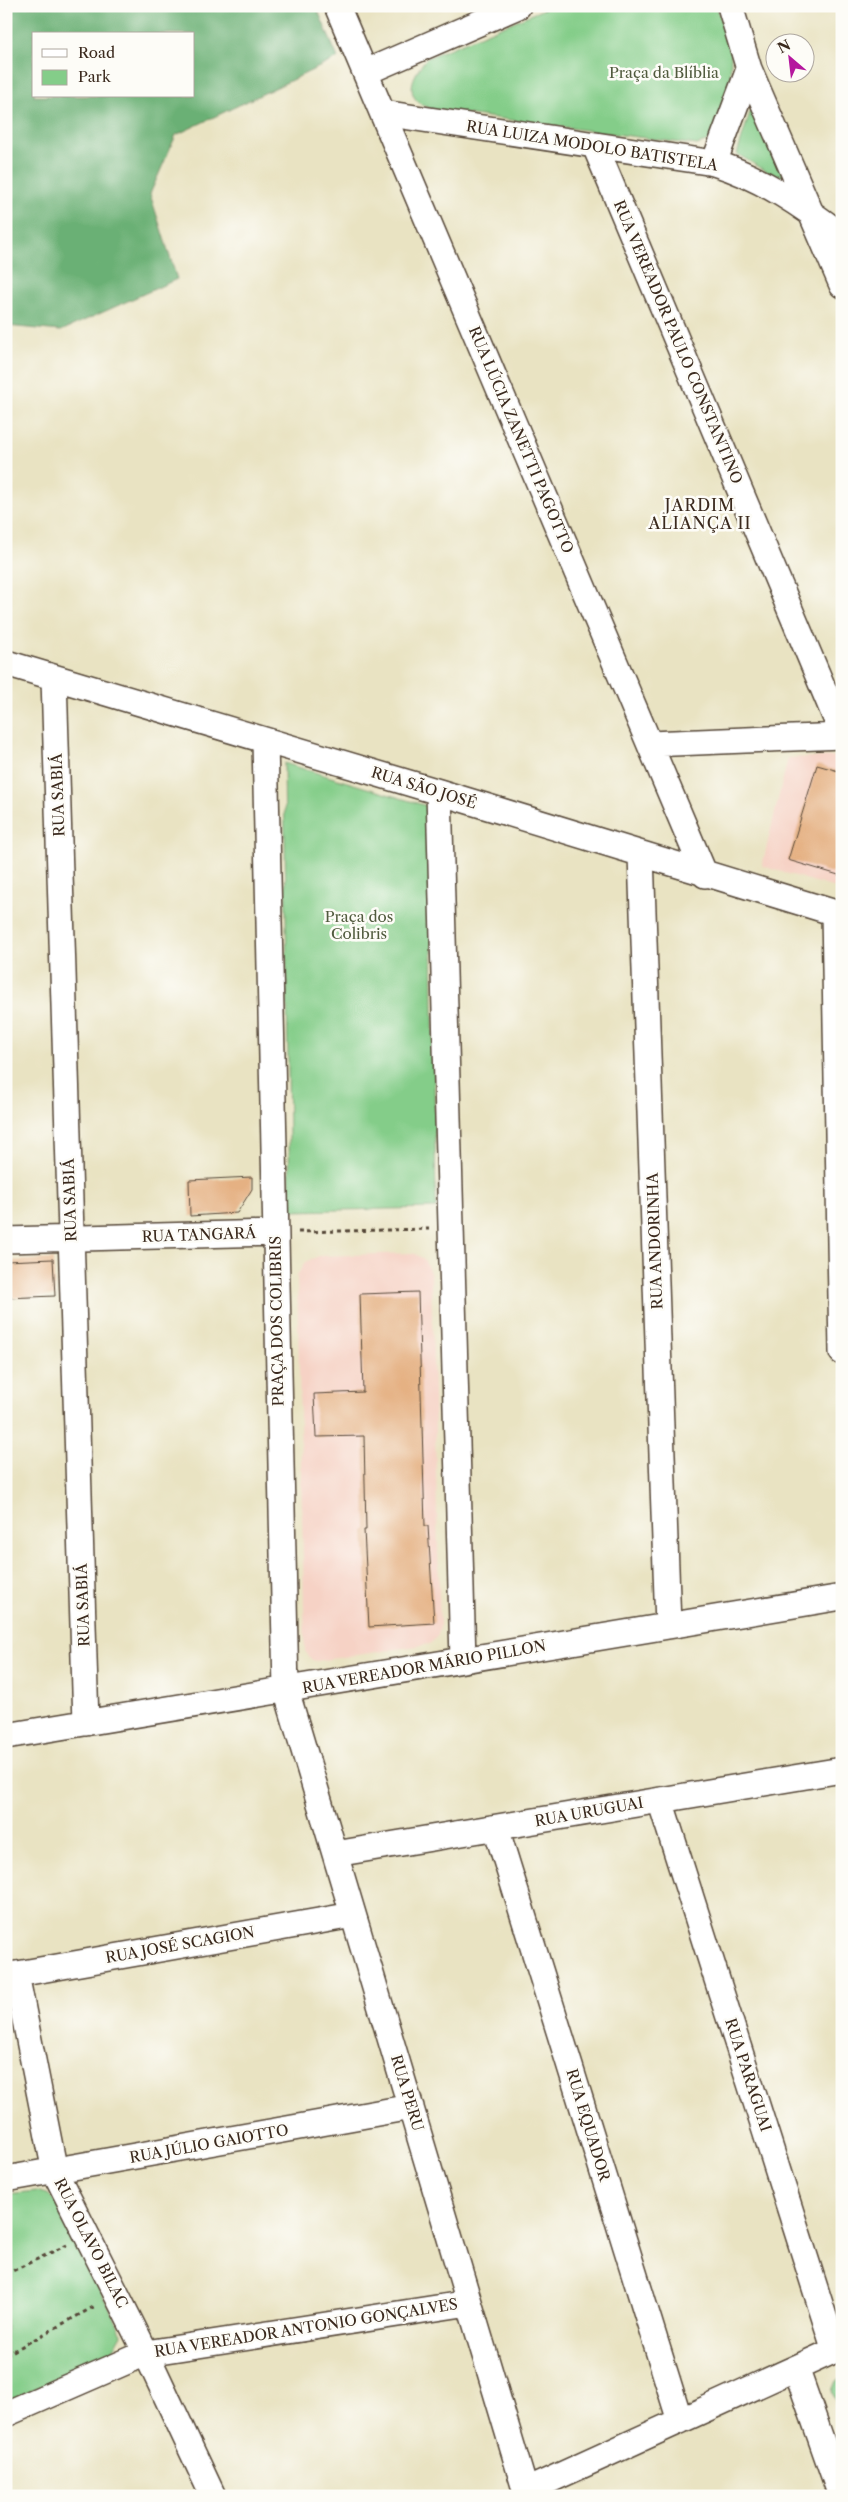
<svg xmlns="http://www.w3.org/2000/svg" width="848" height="2502" viewBox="0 0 848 2502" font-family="'Libre Caslon Text',serif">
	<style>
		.built { fill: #f6d2c5 }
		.green { fill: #84cd89; stroke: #607c54 }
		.forest { fill: #6bb075; stroke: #536d4a; fill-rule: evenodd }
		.building { fill: #e5b183 }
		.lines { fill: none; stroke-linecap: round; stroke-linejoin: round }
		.minor-casing { stroke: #554637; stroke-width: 28 }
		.path { stroke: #554637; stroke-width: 3; stroke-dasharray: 4 4; stroke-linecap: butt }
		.minor { stroke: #fff; stroke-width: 25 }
		.labels { text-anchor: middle; stroke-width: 5; stroke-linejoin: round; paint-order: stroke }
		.park-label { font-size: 15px; fill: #515b3e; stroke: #fdfcf7 }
		.street-label { font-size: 15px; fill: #3b2a1e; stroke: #fdfcf7 }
		.neighbourhood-label { font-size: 16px; letter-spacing: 1px; fill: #3b2a1e; stroke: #fdfcf7 }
	</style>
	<rect width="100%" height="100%" fill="#fdfcf7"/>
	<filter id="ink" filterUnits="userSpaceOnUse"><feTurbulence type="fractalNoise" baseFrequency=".02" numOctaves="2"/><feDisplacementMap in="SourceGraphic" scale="10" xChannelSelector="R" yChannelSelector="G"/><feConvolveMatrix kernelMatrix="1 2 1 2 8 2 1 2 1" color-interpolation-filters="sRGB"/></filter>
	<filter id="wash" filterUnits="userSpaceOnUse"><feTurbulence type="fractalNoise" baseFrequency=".0096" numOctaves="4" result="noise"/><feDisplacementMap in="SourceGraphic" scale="20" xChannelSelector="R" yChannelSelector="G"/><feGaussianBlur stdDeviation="1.12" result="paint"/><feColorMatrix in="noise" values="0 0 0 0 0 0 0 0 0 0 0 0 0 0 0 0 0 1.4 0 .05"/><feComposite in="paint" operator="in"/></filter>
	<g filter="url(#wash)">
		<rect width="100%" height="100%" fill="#e9e3c2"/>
		<path class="built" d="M842,756V890L762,866L788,758Z
			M413,1253L424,1259L431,1275L440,1627L438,1635L430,1644L317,1661L312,1660L305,1651L297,1276L305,1262L319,1256Z"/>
		<path class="green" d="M551,6H717L731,56L730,85L724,118L709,141L697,145L436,110C402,102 409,79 427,58Z
			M751,109L787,183L737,154Z
			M284,763L430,807L436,1208L290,1211Z
			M37,2191L49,2195L57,2203L122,2334L112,2352L6,2403V2194Z
			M842,2378V2421L832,2391L836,2381Z"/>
		<path class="forest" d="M6,6H316L338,58L176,135L150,194L177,279L61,331L6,326ZM34,34H194V96H34Z"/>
		<g id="blocks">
			<path class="building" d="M817,765L842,772V876L788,860Z
				M252,1177V1189L237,1213L190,1216L189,1180Z
				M53,1259L55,1296L6,1298V1261Z
				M418,1292L425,1526H428L434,1623L369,1627L364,1530H366L364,1436L316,1437L314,1394L363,1392L360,1294Z"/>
		</g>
	</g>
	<g filter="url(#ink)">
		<use href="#blocks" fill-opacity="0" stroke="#554637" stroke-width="1"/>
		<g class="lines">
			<g class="minor-casing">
				<path id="minor" d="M337,6L705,875
					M730,6L749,69L842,285
					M366,72L518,6
					M383,113L714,163C761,177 803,206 842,236
					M595,146L842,733
					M714,163L749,69
					M6,663L439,792L842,915
					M54,678L86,1723
					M265,741L286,1690L527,2496
					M650,744L842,736
					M439,792L463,1660
					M641,855L668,1626
					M834,913L842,1352
					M6,1240L275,1233
					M6,1736L842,1597
					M660,1800L835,2351
					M496,1828L680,2421
					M335,1854L842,1770
					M16,1974L55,2172L146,2353L213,2496
					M6,1976L353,1915
					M6,2179L411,2107
					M796,2368L841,2496
					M6,2414L146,2353L469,2303
					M526,2491L842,2347"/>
			</g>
			<path class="path" d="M298,1232L429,1229
				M6,2274L67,2245
				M6,2355L97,2305"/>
			<use href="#minor" class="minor"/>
		</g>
	</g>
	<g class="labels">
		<g class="park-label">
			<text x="664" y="78">Praça da Blíblia</text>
			<text x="359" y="922">Praça dos<tspan x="359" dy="17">Colibris</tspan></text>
		</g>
		<g class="street-label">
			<text transform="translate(592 146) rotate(9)" y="5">RUA LUIZA MODOLO BATISTELA</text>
			<text transform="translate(678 342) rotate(67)" y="5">RUA VEREADOR PAULO CONSTANTINO</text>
			<text transform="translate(521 440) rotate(67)" y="5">RUA LÚCIA ZANETTI PAGOTTO</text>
			<text transform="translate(424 788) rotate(17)" y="5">RUA SÃO JOSÉ</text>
			<text transform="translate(58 795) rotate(-92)" y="5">RUA SABIÁ</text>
			<text transform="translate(70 1200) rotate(-92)" y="5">RUA SABIÁ</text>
			<text transform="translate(199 1235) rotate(-2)" y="5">RUA TANGARÁ</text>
			<text transform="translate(655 1241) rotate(-92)" y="5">RUA ANDORINHA</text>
			<text transform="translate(277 1321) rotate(-91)" y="5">PRAÇA DOS COLIBRIS</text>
			<text transform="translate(83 1605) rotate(-92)" y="5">RUA SABIÁ</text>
			<text transform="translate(424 1667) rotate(-10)" y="5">RUA VEREADOR MÁRIO PILLON</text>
			<text transform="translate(589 1812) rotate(-10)" y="5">RUA URUGUAI</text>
			<text transform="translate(180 1945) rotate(-10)" y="5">RUA JOSÉ SCAGION</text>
			<text transform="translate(748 2075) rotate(72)" y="5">RUA PARAGUAI</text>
			<text transform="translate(407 2093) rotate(73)" y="5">RUA PERU</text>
			<text transform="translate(588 2125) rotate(73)" y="5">RUA EQUADOR</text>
			<text transform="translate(209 2144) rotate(-10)" y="5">RUA JÚLIO GAIOTTO</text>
			<text transform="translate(91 2243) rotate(63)" y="5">RUA OLAVO BILAC</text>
			<text transform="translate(306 2328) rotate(-9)" y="5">RUA VEREADOR ANTONIO GONÇALVES</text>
		</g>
		<g class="neighbourhood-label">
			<text x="700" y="511">JARDIM<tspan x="700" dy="18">ALIANÇA II</tspan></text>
		</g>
	</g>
	<rect width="848" height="2502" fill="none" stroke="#fdfcf7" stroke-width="25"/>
	<rect x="32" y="32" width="162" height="65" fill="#fdfcf7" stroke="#afa8a0"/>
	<rect x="42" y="49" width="25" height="8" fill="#ffffff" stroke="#afa8a0"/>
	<text x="78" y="58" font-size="15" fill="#3b2a1e">Road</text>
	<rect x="42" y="70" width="25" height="15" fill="#84cd89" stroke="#afa8a0"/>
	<text x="78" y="82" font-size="15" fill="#3b2a1e">Park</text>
	<g transform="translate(790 58) rotate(332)"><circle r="24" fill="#fdfcf7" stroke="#afa8a0"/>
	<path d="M0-4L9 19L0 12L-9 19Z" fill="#b5179e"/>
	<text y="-8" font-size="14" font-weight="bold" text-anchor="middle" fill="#3b2a1e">N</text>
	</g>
</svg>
